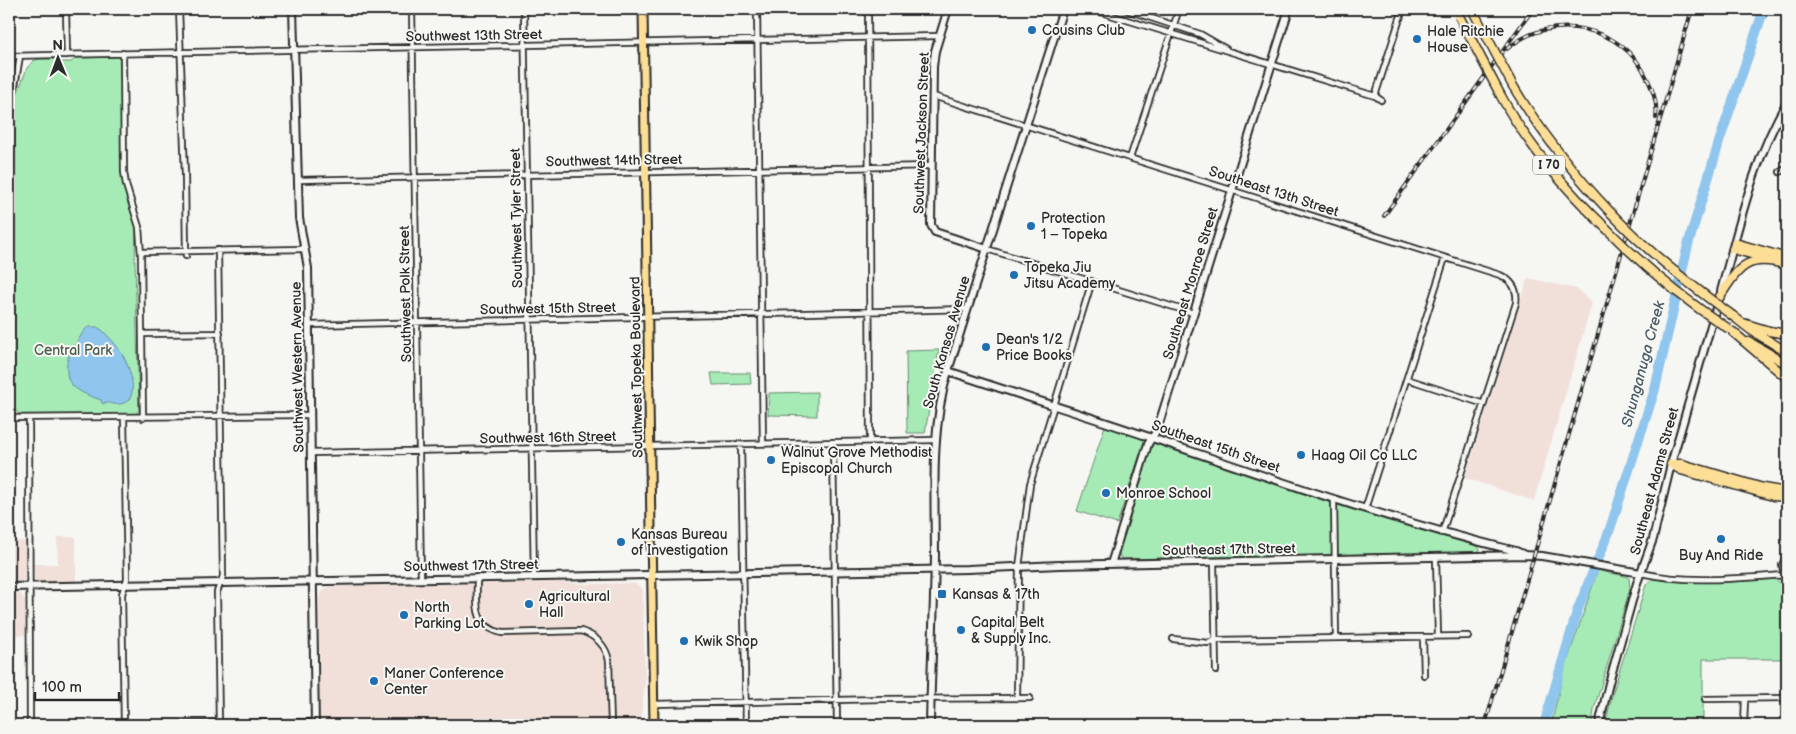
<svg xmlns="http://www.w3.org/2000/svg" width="1796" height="734" viewBox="0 0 1796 734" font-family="'Balsamiq Sans',sans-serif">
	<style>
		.built { fill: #f1e0d9 }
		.green { fill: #a6ebb6; stroke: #688b70 }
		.water { fill: #90c6ee; stroke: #6888a0 }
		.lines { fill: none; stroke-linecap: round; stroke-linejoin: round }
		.river { stroke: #90c6ee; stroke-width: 10 }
		.street-casing { stroke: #2b2b2b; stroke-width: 8 }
		.secondary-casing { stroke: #2b2b2b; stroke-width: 10 }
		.primary-casing { stroke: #2b2b2b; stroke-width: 11 }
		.highway-casing { stroke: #2b2b2b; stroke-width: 11 }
		.street { stroke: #f6f6f2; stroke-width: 4.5 }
		.secondary { stroke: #f6f6f2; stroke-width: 6 }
		.primary { stroke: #fdde96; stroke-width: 7 }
		.highway { stroke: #fdde96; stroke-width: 8 }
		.rail-casing { stroke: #2b2b2b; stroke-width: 4 }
		.rail { stroke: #f6f6f2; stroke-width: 2; stroke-dasharray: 5.5; stroke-linecap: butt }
		.highway-bridge-casing { stroke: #2b2b2b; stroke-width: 11; stroke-linecap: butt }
		.highway-bridge { stroke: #fdde96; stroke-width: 8 }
		.poi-dot { fill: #1f6fb2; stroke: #f6f6f2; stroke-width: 2 }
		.labels { text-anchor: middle; stroke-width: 4; stroke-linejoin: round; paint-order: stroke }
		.shield { fill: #f6f6f2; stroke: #686867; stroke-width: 1 }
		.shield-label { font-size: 12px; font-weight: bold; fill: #2b2b2b }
		.poi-label { font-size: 14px; fill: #2b2b2b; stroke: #f6f6f2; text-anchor: start }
		.street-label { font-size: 14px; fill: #2b2b2b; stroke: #f6f6f2 }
		.park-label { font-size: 14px; fill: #4a5b4e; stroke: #f6f6f2 }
		.water-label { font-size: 15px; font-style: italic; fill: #495a66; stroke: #f6f6f2 }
	</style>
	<rect width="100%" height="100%" fill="#f6f6f2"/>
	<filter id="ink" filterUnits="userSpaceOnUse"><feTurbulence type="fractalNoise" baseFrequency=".02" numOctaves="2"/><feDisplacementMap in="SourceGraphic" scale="10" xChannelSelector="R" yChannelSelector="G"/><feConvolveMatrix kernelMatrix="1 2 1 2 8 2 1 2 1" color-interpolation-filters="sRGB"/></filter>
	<g filter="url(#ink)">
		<path class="built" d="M1528,278L1577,289L1592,303L1534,501L1465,478Z
			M57,537H76V582H35L33,564H58Z
			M9,541H26V578L21,583H9Z
			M560,582L588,584L634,583L641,587L643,591L645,682L642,708V725H320L319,600L320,594L326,588L336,586Z
			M18,593L21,594L25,601V635L9,636V594Z"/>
		<path class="green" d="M119,57L122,58L121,164L125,190L136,224L135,259L139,410L136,414L23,415L18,413L9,403V106L18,92L27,68L33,61L39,59H59V62H71L76,58Z
			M939,350L925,433H907L906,351Z
			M750,373L751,384L713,385L711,373Z
			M817,392V416L768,415L769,393Z
			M1105,426L1145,439L1117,524L1077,511Z
			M1154,443L1330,502L1477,546L1480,549L1479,552L1123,559L1120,557L1118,551L1151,445Z
			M1598,570C1608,574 1620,573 1629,578L1630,589L1594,709L1592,725H1551L1563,674Z
			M1653,579C1696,585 1733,582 1775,579C1792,588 1787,641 1787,659H1703V725H1605L1613,692L1646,585Z"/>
		<path class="water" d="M88,327H97L102,330C109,337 117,345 122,354C134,374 143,414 105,402L104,404L102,403L101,400C87,395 67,389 67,372C66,362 68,355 74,346C80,340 81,332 88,327Z"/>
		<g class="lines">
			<path class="river" d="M1544,725L1578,609L1609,532L1655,389L1688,245L1720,139L1764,9"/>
			<g class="street-casing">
				<path id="street" d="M66,9L67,55
					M179,9L185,175L186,256
					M412,9L421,579
					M524,9L534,576
					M757,9L763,443
					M868,9L870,441
					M1091,9L1375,96L1381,100
					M1124,9L1200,34L1226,49
					M123,53L124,172L126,185L139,227L141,255L143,418
					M9,56L939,36
					M933,96L1500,275C1513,281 1518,290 1516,303L1442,533
					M1375,96L1403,9
					M9,98L15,86L20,56
					M1130,158L1179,9
					M1780,172L1787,168
					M298,180L931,166
					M987,249L1193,313
					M218,250L223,576L217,592L219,725
					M141,252L305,249
					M309,325L968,309
					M142,334L220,333
					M1407,379L1484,404
					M9,418L310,415
					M29,418L30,725
					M124,418L127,579L122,594L124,725
					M833,442L837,725
					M741,444L746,725
					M311,453L935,440
					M1334,500L1336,638
					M1365,509L1445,258
					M1787,555L1782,565L1787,592
					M1436,558L1438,636
					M1214,562L1216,671
					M1641,573C1690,584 1738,578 1787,575
					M477,577C477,602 472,626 502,633L581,631C596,636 606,645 609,661L611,725
					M1423,637L1424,675
					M1173,639L1208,643L1215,640L1468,636
					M1017,696L1019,567L1030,484L1092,281
					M1705,699L1787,698
					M654,704L882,699L1030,698
					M86,725L315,722
					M1744,725L1745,699"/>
			</g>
			<g class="secondary-casing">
				<path id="secondary" d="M293,9L299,218L308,268L315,725
					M948,9L935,51L933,67L931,225L935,232L987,249
					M1721,291C1739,227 1753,160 1787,102
					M948,371C1016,394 1085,415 1152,438C1273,479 1392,521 1516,551L1525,555L1542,556L1641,573
					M1111,564L1148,444L1157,430L1289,9
					M9,587L968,569L1059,565L1525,555
					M930,725C931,669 934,613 935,557C935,495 930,432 948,371L1063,9
					M1599,725L1609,683L1637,583L1653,539L1671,464L1718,301"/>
			</g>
			<g class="primary-casing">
				<path id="primary" d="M643,9L654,725"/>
			</g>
			<g class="highway-casing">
				<path id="highway" d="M1513,86C1541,133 1574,174 1612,214
					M1501,96C1526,143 1567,191 1606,228
					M1735,243L1787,258
					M1733,249L1765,258
					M1719,298C1739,266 1748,253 1787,265
					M1733,316L1751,330L1787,352
					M1743,323L1769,331L1787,334
					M1733,332L1787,378
					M1749,342L1787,364
					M1671,464L1681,470L1773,496L1787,497
					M1673,464H1682L1763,488L1787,492"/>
			</g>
			<use href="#street" class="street"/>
			<use href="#secondary" class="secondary"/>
			<use href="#primary" class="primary"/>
			<use href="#highway" class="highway"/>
			<g class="rail-casing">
				<path id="rail" d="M1507,49C1551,11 1623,25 1647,78C1653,90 1658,104 1656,118
					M1384,216L1533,9
					M1485,725L1692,9"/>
			</g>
			<use href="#rail" class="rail"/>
			<g class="highway-bridge-casing">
				<path id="highway-bridge" d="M1472,9L1513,86
					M1459,16L1501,96
					M1612,214C1648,252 1690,285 1733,316
					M1606,228C1643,266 1684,300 1729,329"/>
			</g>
			<use href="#highway-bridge" class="highway-bridge"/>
		</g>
	</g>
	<g class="poi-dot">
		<circle cx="1032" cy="30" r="5"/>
		<circle cx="1417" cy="39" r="5"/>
		<circle cx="1031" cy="226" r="5"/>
		<circle cx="1014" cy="275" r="5"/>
		<circle cx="986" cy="347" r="5"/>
		<circle cx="1301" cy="455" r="5"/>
		<circle cx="771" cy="460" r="5"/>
		<circle cx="1106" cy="493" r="5"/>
		<circle cx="1721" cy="539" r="5"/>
		<circle cx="621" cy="542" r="5"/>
		<rect x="937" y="589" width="10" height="10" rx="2.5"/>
		<circle cx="529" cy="604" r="5"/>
		<circle cx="404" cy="615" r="5"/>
		<circle cx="961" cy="630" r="5"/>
		<circle cx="684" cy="641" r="5"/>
		<circle cx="374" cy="681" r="5"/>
	</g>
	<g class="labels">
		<rect class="shield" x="1533" y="155.5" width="32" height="19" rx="4"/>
		<g class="shield-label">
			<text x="1549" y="169">I 70</text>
		</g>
		<g class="poi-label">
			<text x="1042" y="35">Cousins Club</text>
			<text x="1427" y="36">Hale Ritchie<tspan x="1427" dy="16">House</tspan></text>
			<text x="1041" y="223">Protection<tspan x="1041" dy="16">1 – Topeka</tspan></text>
			<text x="1024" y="272">Topeka Jiu<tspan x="1024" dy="16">Jitsu Academy</tspan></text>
			<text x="996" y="344">Dean's 1/2<tspan x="996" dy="16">Price Books</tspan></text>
			<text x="781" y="457">Walnut Grove Methodist<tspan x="781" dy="16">Episcopal Church</tspan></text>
			<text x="1311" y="460">Haag Oil Co LLC</text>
			<text x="1116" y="498">Monroe School</text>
			<text x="631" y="539">Kansas Bureau<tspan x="631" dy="16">of Investigation</tspan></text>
			<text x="1721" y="560" text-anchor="middle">Buy And Ride</text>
			<text x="952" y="599">Kansas &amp; 17th</text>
			<text x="539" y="601">Agricultural<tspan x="539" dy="16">Hall</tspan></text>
			<text x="414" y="612">North<tspan x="414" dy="16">Parking Lot</tspan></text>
			<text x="971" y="627">Capital Belt<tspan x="971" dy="16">&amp; Supply Inc.</tspan></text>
			<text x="694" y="646">Kwik Shop</text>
			<text x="384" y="678">Maner Conference<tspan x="384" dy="16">Center</tspan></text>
		</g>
		<g class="street-label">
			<text transform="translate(474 35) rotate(-1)" y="5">Southwest 13th Street</text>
			<text transform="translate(921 133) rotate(-88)" y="5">Southwest Jackson Street</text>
			<text transform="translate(614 160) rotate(-1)" y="5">Southwest 14th Street</text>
			<text transform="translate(1274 191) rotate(18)" y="5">Southeast 13th Street</text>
			<text transform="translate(516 218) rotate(-91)" y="5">Southwest Tyler Street</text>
			<text transform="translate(1190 283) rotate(-73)" y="5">Southeast Monroe Street</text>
			<text transform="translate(405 294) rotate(-91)" y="5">Southwest Polk Street</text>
			<text transform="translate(548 308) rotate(-1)" y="5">Southwest 15th Street</text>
			<text transform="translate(946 342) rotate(-74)" y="5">South Kansas Avenue</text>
			<text transform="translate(297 367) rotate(-91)" y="5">Southwest Western Avenue</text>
			<text transform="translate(636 367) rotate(-91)" y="5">Southwest Topeka Boulevard</text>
			<text transform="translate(548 437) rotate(-1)" y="5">Southwest 16th Street</text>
			<text transform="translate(1216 446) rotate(19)" y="5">Southeast 15th Street</text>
			<text transform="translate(1654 481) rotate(-75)" y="5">Southeast Adams Street</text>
			<text transform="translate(1229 549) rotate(-1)" y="5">Southeast 17th Street</text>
			<text transform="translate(471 565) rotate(-1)" y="5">Southwest 17th Street</text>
		</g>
		<g class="park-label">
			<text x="73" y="355">Central Park</text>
		</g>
		<g class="water-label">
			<text transform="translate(1643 364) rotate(-75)" y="5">Shunganuga Creek</text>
		</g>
	</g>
	<rect width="1796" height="734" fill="none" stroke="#f6f6f2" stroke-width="30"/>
	<rect x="15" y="15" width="1766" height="704" fill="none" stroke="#2b2b2b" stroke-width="2" filter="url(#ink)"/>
	<g transform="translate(58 58) rotate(359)" stroke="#f6f6f2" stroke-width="4" paint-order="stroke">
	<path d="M0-4L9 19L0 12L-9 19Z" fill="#2b2b2b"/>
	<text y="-8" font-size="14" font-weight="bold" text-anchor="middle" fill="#2b2b2b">N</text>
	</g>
	<path d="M35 692v8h84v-8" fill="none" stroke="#2b2b2b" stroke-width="2.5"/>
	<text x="42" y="692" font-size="15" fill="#2b2b2b" stroke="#f6f6f2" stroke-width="4" paint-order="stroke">100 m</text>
</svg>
